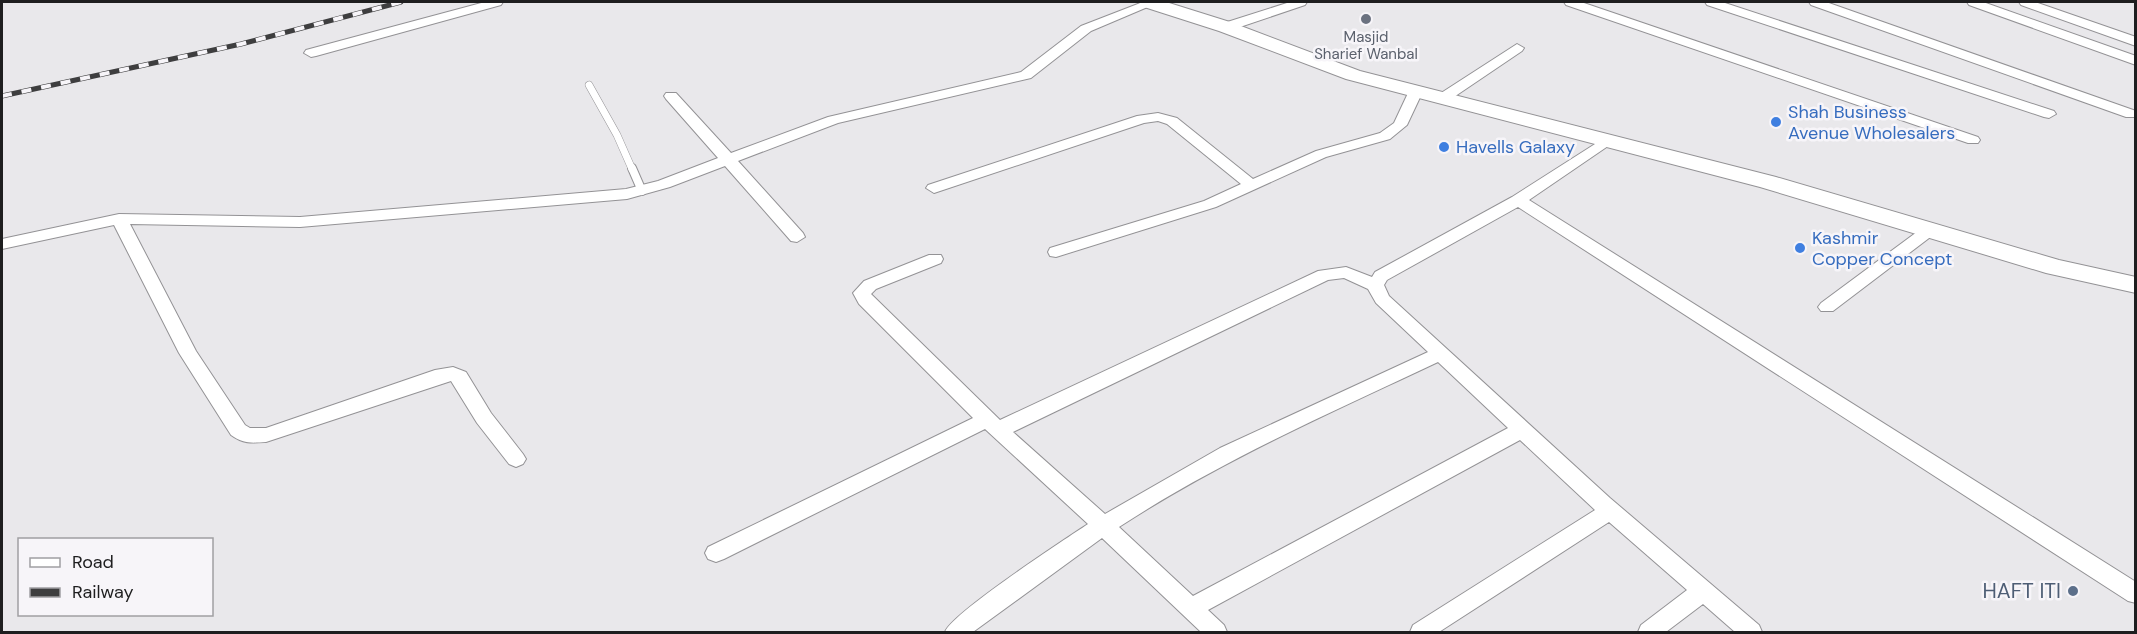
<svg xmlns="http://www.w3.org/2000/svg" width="2137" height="634" viewBox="0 0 2137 634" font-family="'DM Sans',sans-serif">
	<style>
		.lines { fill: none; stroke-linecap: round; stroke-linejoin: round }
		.service-far1-casing { stroke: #939295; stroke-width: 8 }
		.service-casing { stroke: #939295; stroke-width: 10 }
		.minor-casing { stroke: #939295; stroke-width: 2 }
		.secondary-casing { stroke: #939295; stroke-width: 2 }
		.service-far1 { stroke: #fff; stroke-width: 7 }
		.service { stroke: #fff; stroke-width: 8 }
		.minor { fill: #fff; fill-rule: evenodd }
		.secondary { fill: #fff; fill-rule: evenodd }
		.rail-casing { stroke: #3e3e3f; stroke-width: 5 }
		.rail { stroke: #f7f5f9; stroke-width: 4; stroke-dasharray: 10; stroke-linecap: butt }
		.worship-dot { fill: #6b7280; stroke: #f7f5f9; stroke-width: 2 }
		.shop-dot { fill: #3f7fe0; stroke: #f7f5f9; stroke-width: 2 }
		.service-dot { fill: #5c6f8a; stroke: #f7f5f9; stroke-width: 2 }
		.labels { text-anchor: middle; stroke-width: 5; stroke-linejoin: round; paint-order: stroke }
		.far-worship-label { font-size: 15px; fill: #5b616d; stroke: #f7f5f9 }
		.shop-label { font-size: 18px; fill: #366cbe; stroke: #f7f5f9; text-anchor: start }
		.near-service-label { font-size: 21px; fill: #4e5e75; stroke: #f7f5f9; text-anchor: end }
	</style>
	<rect width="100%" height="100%" fill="#e9e8eb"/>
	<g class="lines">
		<g class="service-far1-casing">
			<path id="service-far1" d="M589,85L617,135L632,169"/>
		</g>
		<g class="service-casing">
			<path id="service" d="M632,168L642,191"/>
		</g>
		<g class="minor-casing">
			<path id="minor" d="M485,2H503L501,5L316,56L311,57L304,53L306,50Z
				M1143,2L1157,3L1091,31L1031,78L838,123L738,161L803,233L805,237L797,242L791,241L725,166L670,187L627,199L300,227L130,224L196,351L245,425L250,428H266L435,370L453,367L466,372L491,413L523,454L526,459L523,464L516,467L509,464L477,423L451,381L266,442C252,443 243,444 231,435L179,353L114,225L2,249V239L119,214L300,217L626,189L658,181L718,158L666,99L664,96L666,93H676L731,153L828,117L1021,72L1081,26Z
				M1290,2H1307L1305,5L1231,30H1221L1220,27L1221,24Z
				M1564,2H1581L1978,137L1980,140L1978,143H1968L1566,5Z
				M1705,2H1722L2054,111L2056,114L2049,118L2044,117L1707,5Z
				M1809,2H1826L2136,111V117H2126L1811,5Z
				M1967,2H1983L2136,56V65L1969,5Z
				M2019,2H2035L2136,37V46L2021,5Z
				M1517,44L1524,48L1522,51L1448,101H1438L1436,98L1438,95Z
				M1416,87L1423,91L1407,125L1390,139L1326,157L1216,207L1056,257L1050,256L1048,252L1050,248L1204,201L1241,184L1167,124L1158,121L1144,123L934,193L926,188L928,185L1137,116L1158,113L1177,118L1253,179L1316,151L1380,133L1394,123L1409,91Z
				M1606,137L1611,138L1613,141L1611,144L1529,200L2136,582V603L2128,601L1518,207L1387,280L1384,285L1389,296L1610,498L1759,625L1762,632H1735L1703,604L1666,632H1638L1641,625L1687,590L1609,522L1439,632H1410L1413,625L1595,510L1520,440L1208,610L1224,625L1227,632H1201L1102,538L973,632H945C952,613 1064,540 1088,524L985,429L724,559L716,562L708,559L705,553L708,547L973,418L859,304L853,293L864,281L929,255H941L943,259L941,263L876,289L871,294L1000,420L1318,271L1346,267L1372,277L1375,272L1512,197ZM1344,278L1368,289L1376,303L1428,352L1220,448L1105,514L1013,432L1328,280ZM1438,362L1508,428L1193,596L1119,527C1220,461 1330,413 1438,362Z
				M1931,224L1939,229L1937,232L1833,311H1821L1818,307L1821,303L1925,226Z"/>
		</g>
		<g class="secondary-casing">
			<path id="secondary" d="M1139,2H1166L1233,23L1360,71L1776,177L2059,260L2136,277V293L2046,273L1760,187L1346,79L1219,31L1141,6Z"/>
		</g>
		<use href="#service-far1" class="service-far1"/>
		<use href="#service" class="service"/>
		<use href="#minor" class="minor"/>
		<use href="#secondary" class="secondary"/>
		<g class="rail-casing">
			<path id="rail" d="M2,96L241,44L401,2"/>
		</g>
		<use href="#rail" class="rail"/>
	</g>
	<circle class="worship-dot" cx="1366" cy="19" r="6"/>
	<g class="shop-dot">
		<circle cx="1776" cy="122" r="6"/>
		<circle cx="1444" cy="147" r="6"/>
		<circle cx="1800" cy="248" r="6"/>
	</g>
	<circle class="service-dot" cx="2073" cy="591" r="6"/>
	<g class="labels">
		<g class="far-worship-label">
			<text x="1366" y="42">Masjid<tspan x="1366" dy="17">Sharief Wanbal</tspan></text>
		</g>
		<g class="shop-label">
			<text x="1788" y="118">Shah Business<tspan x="1788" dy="21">Avenue Wholesalers</tspan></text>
			<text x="1456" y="153">Havells Galaxy</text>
			<text x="1812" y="244">Kashmir<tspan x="1812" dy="21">Copper Concept</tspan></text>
		</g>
		<g class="near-service-label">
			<text x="2061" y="598">HAFT ITI</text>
		</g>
	</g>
	<rect width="2137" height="634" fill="none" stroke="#1e1e1f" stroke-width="6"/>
	<rect x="18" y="538" width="195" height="78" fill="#f7f5f9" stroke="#a09fa2" stroke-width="1.5"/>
	<rect x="30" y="558" width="30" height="9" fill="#ffffff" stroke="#a09fa2" stroke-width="1.5"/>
	<text x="72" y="568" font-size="18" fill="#1e1e1f">Road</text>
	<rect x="30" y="588" width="30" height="9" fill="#3e3e3f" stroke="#a09fa2" stroke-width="1.5"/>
	<text x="72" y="598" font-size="18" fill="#1e1e1f">Railway</text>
</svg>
